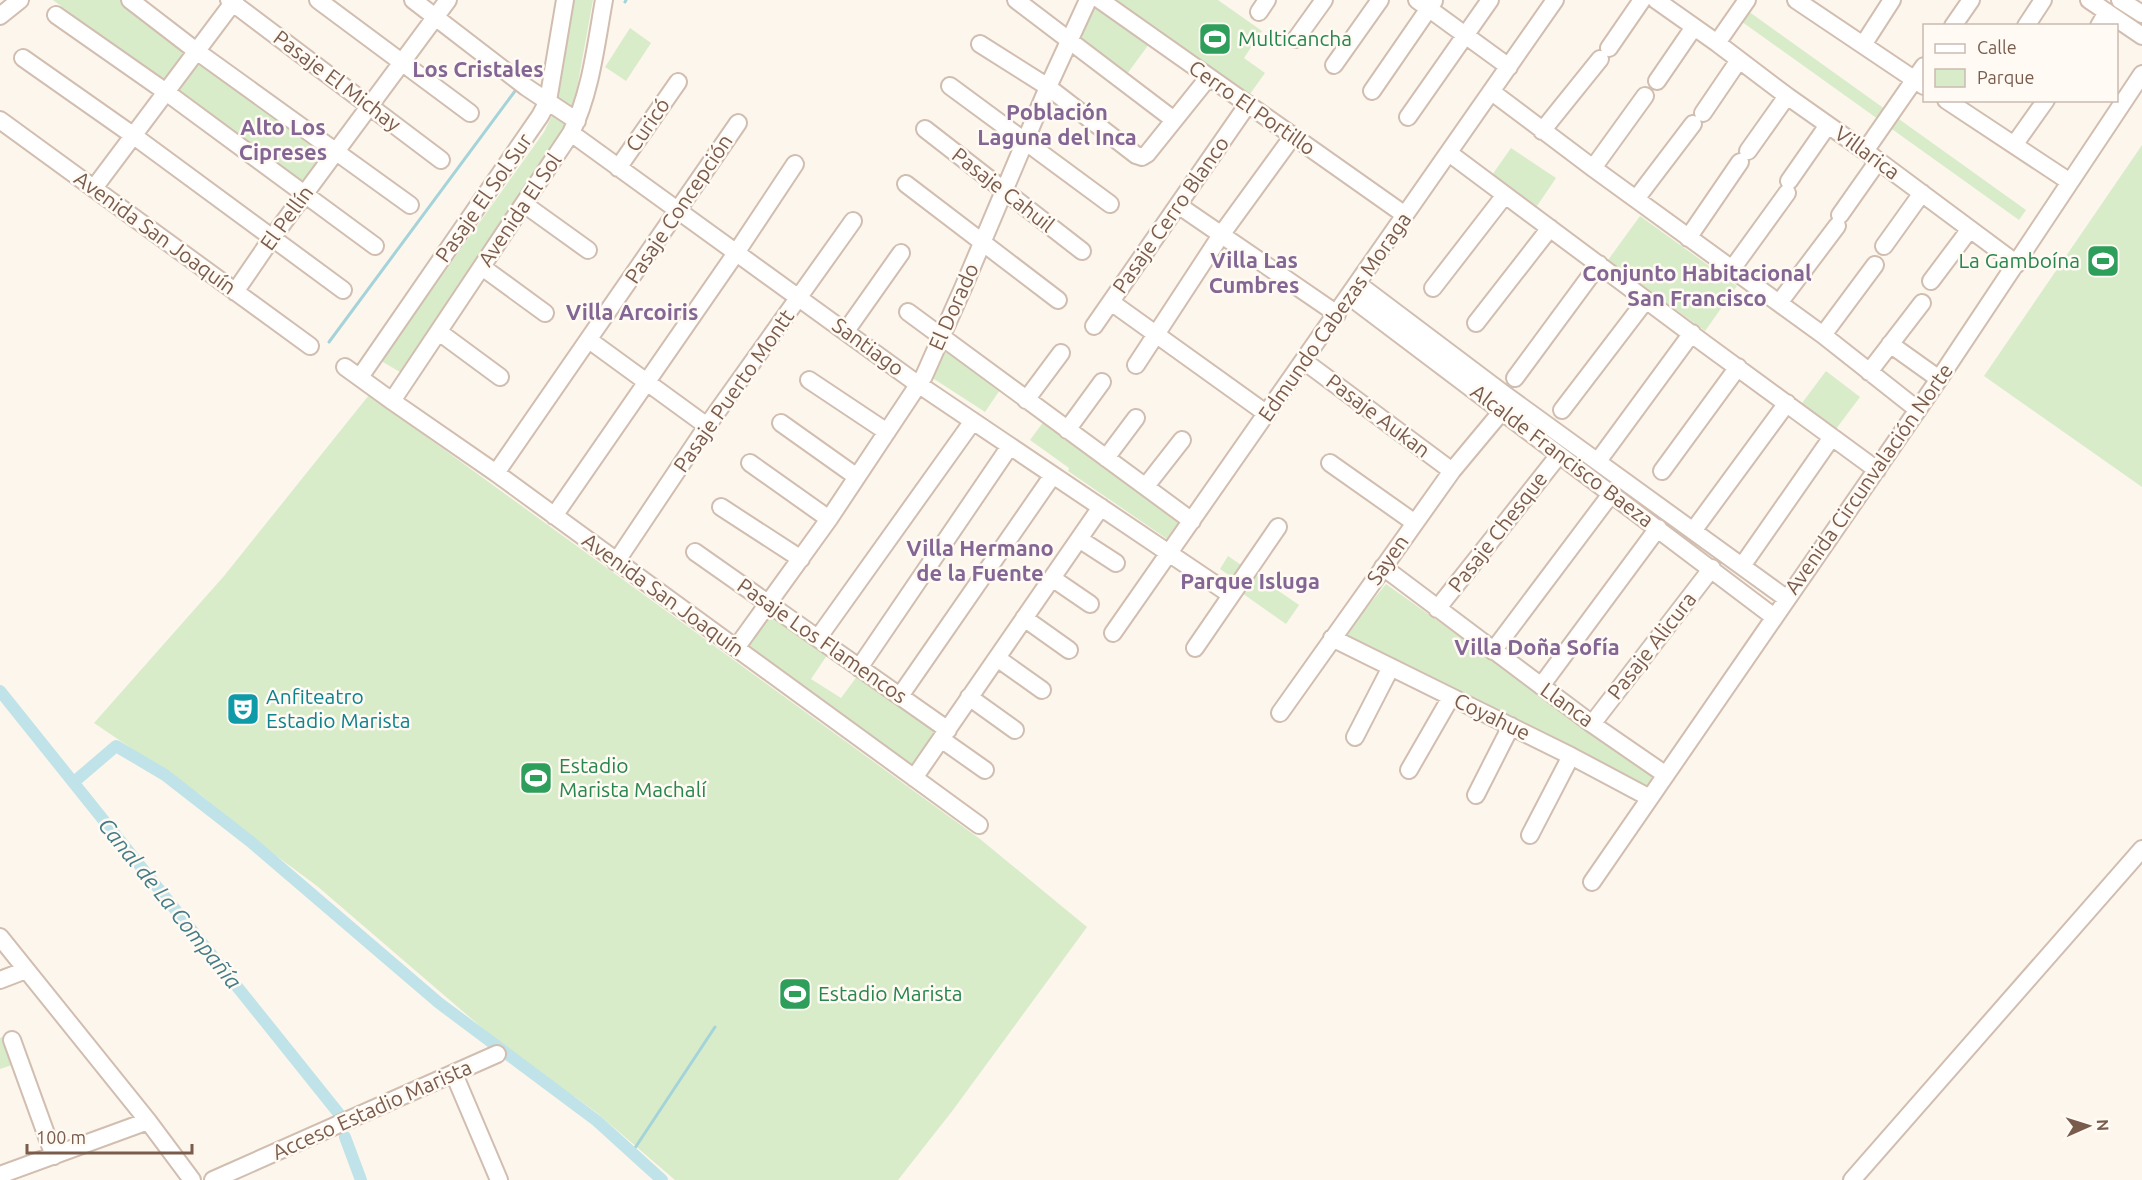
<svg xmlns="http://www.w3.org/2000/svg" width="2142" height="1180" viewBox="0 0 2142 1180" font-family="Ubuntu,sans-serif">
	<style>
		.green { fill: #d8ecc9 }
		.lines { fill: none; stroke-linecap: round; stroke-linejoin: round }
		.stream { stroke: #a5d3da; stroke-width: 3 }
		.canal { stroke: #bfe3e8; stroke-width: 12 }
		.minor-casing { stroke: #d1beb0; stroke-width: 20 }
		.minor { stroke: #fff; stroke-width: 16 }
		.labels { text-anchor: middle; stroke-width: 5; stroke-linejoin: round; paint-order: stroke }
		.leisure-label { font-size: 21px; fill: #27864d; stroke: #fffaf3; text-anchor: start }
		.street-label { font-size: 21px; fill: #7a5c4d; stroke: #fffaf3 }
		.culture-label { font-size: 21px; fill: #0d838f; stroke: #fffaf3; text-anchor: start }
		.neighbourhood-label { font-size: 22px; font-weight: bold; fill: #846695; stroke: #fffaf3 }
		.water-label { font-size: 22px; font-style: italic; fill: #437c86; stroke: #fffaf3 }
	</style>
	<rect width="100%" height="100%" fill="#fdf6ec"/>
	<path class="green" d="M53,0H126L331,148L301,186Z
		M572,0H593L573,110L555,97Z
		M1097,0L1152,40L1127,74L1080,38Z
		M1109,0H1218L1262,31L1244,58L1265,73L1250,94Z
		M1748,11L2026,210L2019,220L1738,19Z
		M630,28L651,43L626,81L605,67Z
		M554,111L569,120L559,142L400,372L381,361L544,132Z
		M2142,145V487L1984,376Z
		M1511,148L1556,178L1537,206L1492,175Z
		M1640,216L1737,286L1705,331L1608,260Z
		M946,341L1004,384L985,412L931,377Z
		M1826,371L1860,397L1836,429L1802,403Z
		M369,395L980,839L1087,927L953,1110L898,1180H675L597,1113L575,1097L526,1069L495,1039L317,886L259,843L202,796L94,723L224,576Z
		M1047,417L1184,515L1167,539L1068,471L1069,468L1030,440Z
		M1228,556L1299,605L1286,624L1242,593L1246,587L1220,569Z
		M1386,584L1655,775L1647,789L1344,635Z
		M770,610L830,651L811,679L841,698L858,675L940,730L911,773L742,648Z
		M5,1036L15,1064L0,1069V1038Z"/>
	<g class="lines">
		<path class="stream" d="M625,2L626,0
			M329,342L518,87
			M631,1154L715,1027"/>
		<path class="canal" d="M0,691L340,1115
			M74,782L116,746L165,775L251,842L439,1003L597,1121L662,1180
			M345,1137L361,1180"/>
		<g class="minor-casing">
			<path id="minor" d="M130,0L195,50L410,205
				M229,0L441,160
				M318,0L470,113
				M413,0L526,87L577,121
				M1016,0L1174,120
				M1100,0L1405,215
				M1417,0L1509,67
				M1656,0L1717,43L1787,96L1865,151L2017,264
				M1796,0L1924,86
				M2089,0L2142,36
				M2120,0L2142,14
				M1259,12L1267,0
				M56,15L166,92L375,246
				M0,16L20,0
				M1953,26L1971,0
				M2026,26L2043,0
				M2099,26L2107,12
				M1296,39L1324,0
				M1717,43L1747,0
				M980,44L1048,87L1136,155L1142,157L1147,154L1208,78
				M1863,45L1892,0
				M1609,48L1642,0
				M23,58L134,136L343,290
				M1334,65L1380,0
				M1657,81L1694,27
				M950,86L1110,204
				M1372,91L1434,1
				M1492,92L1593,168L1823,335L1918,410
				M1946,100L2070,182
				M1703,113L1739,60
				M1408,117L1490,0
				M0,120L310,346
				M925,129L1082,251
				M1542,131L1600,59
				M571,133L912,380L1231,595
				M2014,145L2046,100
				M1748,151L1787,96
				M1865,151L1924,66
				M1449,153L1705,344L1877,470
				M618,168L678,82
				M1593,168L1645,96
				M1789,181L1828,125
				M906,184L1058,300
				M94,188L235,0
				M1636,199L1693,124
				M524,204L588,250
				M1178,205L1337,314
				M1840,215L1878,161
				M1688,238L1740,162
				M1884,246L1922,193
				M482,267L545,313
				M1732,269L1787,193
				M1931,281L1970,229
				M1358,284L1504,394L1787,599
				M1433,288L1505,195
				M235,292L272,238L448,0
				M1349,296L1774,617
				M1111,302L1267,414
				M1779,303L1837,226
				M908,312L1192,521
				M1476,323L1550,228
				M1094,326L1248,104
				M846,331L901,253
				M439,332L500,377
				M1823,335L1875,265
				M589,340L707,426
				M1890,344L1939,379
				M1304,361L1452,471
				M1136,365L1221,235L1293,136
				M345,367L392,401L496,473L979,825
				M1869,372L1922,303
				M360,377L540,116L548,101L565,0
				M1515,378L1599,264
				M809,380L887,432
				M1026,400L1061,353
				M392,401L571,133C591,92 596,44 604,0
				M1562,410L1646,300
				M781,423L857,477
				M1067,430L1102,382
				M1106,458L1136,418
				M1598,461L1692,333
				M750,463L829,519
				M1330,463L1415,523
				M1662,471L1738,367
				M496,473L738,123
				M1146,486L1182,440
				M721,507L801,559
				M554,516L736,253L795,164
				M1693,531L1787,403
				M1079,539L1116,563
				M695,552L948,730
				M616,562L707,426L853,221
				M1742,566L1832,437
				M1383,567L1592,724L1666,775
				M1052,578L1090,604
				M1437,609L1559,455
				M1024,618L1069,650
				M1113,633L1555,0
				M818,638L973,421
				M1332,638L1571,756L1650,798
				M736,648L829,519L924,376L963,288L1048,87L1088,0
				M1195,648L1278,527
				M1493,651L1605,502L1612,495
				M997,658L1042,690
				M859,668L1010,446
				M1541,686L1658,528
				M900,696L1053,475
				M969,697L1015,730
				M1280,713L1452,471L1502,411
				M1592,724L1712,568
				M1355,737L1391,667
				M941,739L985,770
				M1409,770L1451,697
				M914,778L1101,507
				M1476,795L1511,726
				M1530,835L1571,756
				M1592,882L1939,379L2142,74
				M0,937L148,1121L192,1180
				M0,980L26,970
				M12,1040L54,1156
				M454,1074L499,1180
				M0,1175L148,1121
				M213,1180L497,1054
				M1852,1180L2142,849"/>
		</g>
		<use href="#minor" class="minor"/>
	</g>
	<defs>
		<g id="stadium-square" transform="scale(1.725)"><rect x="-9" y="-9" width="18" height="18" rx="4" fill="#2e9e5b" stroke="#fffaf3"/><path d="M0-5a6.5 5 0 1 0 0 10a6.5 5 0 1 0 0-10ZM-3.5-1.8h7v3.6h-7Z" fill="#fff"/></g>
		<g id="theatre-square" transform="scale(1.725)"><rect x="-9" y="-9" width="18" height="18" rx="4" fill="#0f9aa8" stroke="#fffaf3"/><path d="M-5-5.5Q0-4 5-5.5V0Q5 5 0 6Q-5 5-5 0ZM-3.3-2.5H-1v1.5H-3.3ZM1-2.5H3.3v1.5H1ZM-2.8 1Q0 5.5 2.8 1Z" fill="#fff"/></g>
	</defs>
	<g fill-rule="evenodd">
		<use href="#stadium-square" x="1215" y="39"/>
		<use href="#stadium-square" x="2103" y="261"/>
		<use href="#theatre-square" x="243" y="709"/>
		<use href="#stadium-square" x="536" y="778"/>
		<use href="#stadium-square" x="795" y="994"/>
	</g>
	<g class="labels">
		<g class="leisure-label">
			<text x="1238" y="46">Multicancha</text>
			<text x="2080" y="268" text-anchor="end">La Gamboína</text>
			<text x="559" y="773">Estadio<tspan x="559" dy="24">Marista Machalí</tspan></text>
			<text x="818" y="1001">Estadio Marista</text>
		</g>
		<g class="street-label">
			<text transform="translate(337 81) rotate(37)" y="7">Pasaje El Michay</text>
			<text transform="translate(1252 108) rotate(35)" y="7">Cerro El Portillo</text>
			<text transform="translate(648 125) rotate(-55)" y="7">Curicó</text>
			<text transform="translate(1867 153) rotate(36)" y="7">Villarica</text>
			<text transform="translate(1003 190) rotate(38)" y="7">Pasaje Cahuil</text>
			<text transform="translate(484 198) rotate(-55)" y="7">Pasaje El Sol Sur</text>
			<text transform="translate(679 209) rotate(-56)" y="7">Pasaje Concepción</text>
			<text transform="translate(520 210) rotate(-56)" y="7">Avenida El Sol</text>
			<text transform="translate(1171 215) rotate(-55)" y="7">Pasaje Cerro Blanco</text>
			<text transform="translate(287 218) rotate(-54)" y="7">El Pellín</text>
			<text transform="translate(155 233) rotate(36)" y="7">Avenida San Joaquín</text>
			<text transform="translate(954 307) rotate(-66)" y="7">El Dorado</text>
			<text transform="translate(1335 317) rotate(-55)" y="7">Edmundo Cabezas Moraga</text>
			<text transform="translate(868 347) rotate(36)" y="7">Santiago</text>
			<text transform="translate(734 391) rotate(-55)" y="7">Pasaje Puerto Montt</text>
			<text transform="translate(1378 416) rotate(37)" y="7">Pasaje Aukan</text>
			<text transform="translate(1562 456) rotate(37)" y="7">Alcalde Francisco Baeza</text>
			<text transform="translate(1869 479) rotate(-55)" y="7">Avenida Circunvalación Norte</text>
			<text transform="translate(1498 532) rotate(-52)" y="7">Pasaje Chesque</text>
			<text transform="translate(1388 560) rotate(-55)" y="7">Sayen</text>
			<text transform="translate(663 595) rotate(36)" y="7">Avenida San Joaquín</text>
			<text transform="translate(822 641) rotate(35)" y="7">Pasaje Los Flamencos</text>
			<text transform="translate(1652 646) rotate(-52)" y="7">Pasaje Alicura</text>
			<text transform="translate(1567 705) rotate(36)" y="7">Llanca</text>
			<text transform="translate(1492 717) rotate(26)" y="7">Coyahue</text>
			<text transform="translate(372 1110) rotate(-24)" y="7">Acceso Estadio Marista</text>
		</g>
		<g class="culture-label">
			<text x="266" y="704">Anfiteatro<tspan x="266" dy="24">Estadio Marista</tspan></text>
		</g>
		<g class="neighbourhood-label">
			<text x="478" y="77">Los Cristales</text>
			<text x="1057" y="120">Población<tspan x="1057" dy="25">Laguna del Inca</tspan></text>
			<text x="283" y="135">Alto Los<tspan x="283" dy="25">Cipreses</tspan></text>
			<text x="1254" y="268">Villa Las<tspan x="1254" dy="25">Cumbres</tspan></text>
			<text x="1697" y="281">Conjunto Habitacional<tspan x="1697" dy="25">San Francisco</tspan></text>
			<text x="632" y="320">Villa Arcoiris</text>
			<text x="980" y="556">Villa Hermano<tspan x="980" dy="25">de la Fuente</tspan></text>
			<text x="1250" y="589">Parque Isluga</text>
			<text x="1537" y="655">Villa Doña Sofía</text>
		</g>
		<g class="water-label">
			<text transform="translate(170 903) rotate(51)" y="8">Canal de La Compañía</text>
		</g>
	</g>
	<rect x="1923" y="24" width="195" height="78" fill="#fffaf3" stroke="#cabbb1" stroke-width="1.5"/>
	<rect x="1935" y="44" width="30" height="9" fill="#ffffff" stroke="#cabbb1" stroke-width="1.5"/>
	<text x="1977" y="54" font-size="18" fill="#7a5c4d">Calle</text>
	<rect x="1935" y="69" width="30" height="18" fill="#d8ecc9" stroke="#cabbb1" stroke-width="1.5"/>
	<text x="1977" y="84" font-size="18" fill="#7a5c4d">Parque</text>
	<g transform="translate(2088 1126) rotate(87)" stroke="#fffaf3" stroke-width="4.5" paint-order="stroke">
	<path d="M0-4.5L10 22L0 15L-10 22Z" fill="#7a5c4d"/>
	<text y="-9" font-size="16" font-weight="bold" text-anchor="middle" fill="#7a5c4d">N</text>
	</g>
	<path d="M27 1144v9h165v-9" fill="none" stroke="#7a5c4d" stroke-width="3"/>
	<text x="36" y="1144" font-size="18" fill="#7a5c4d" stroke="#fffaf3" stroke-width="4.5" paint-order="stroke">100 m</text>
</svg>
